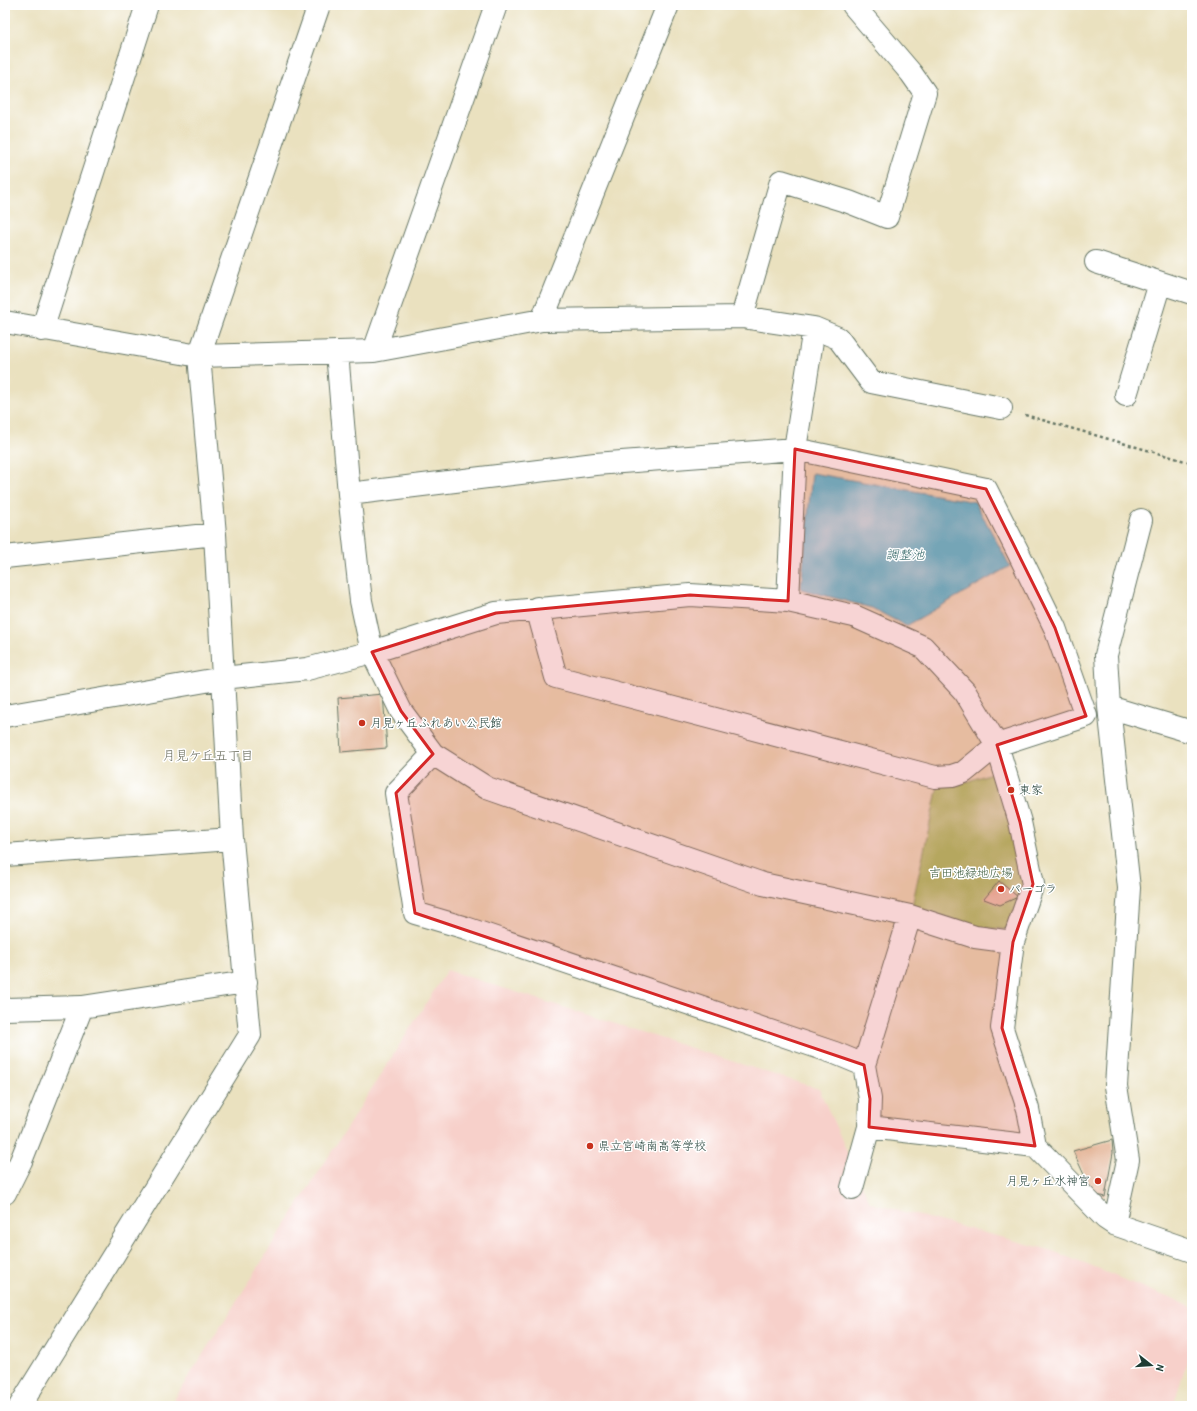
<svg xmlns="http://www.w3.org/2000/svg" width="1197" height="1411" viewBox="0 0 1197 1411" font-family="'Patrick Hand','Klee One',sans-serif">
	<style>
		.built { fill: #f7d0ca }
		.green { fill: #adc76d; stroke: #668250 }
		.water { fill: #5dc5da; stroke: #3e8187 }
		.building { fill: #e4b598 }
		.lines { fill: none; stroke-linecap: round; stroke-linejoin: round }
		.minor-casing { stroke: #667665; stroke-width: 24 }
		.path { stroke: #667665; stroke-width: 2.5; stroke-dasharray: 3 3; stroke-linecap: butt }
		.minor { stroke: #fff; stroke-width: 22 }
		.marked { fill: #d62828; fill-opacity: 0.2; stroke: #d62828; stroke-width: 3; stroke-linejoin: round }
		.poi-dot { fill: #c8321e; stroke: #fff; stroke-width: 1.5 }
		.labels { text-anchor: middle; stroke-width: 3; stroke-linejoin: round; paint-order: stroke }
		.poi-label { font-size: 12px; fill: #1f3d34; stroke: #fff; text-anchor: start }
		.park-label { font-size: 12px; fill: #426042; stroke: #fff }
		.water-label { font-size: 13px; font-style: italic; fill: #326666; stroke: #fff }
		.neighbourhood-label { font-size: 13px; fill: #646757; stroke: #fff }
	</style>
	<rect width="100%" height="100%" fill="#fff"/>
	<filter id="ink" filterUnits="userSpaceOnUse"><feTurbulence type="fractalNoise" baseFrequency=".025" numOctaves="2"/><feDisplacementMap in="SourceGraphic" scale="8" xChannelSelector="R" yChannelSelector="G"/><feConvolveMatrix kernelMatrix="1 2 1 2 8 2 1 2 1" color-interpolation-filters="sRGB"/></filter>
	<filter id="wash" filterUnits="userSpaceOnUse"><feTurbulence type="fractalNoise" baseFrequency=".012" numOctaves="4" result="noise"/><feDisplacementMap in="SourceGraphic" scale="16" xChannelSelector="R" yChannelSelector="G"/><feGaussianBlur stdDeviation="0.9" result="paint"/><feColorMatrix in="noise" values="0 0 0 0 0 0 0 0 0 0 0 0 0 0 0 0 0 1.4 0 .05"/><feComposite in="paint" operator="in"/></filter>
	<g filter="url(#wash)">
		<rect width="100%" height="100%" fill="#eae1bf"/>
		<path class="built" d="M447,970L819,1089L870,1203L1050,1250L1192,1307V1346L1173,1406H170Z"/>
		<path class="green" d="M1002,769L1026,893L1014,930L975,927L912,906L938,786L958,785Z"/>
		<path class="water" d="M812,473L975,502L1010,566L906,626L872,608L801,589Z"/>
		<g id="blocks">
			<path class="building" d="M383,694L387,748L341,752L338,698Z
				M999,881L1018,897L1000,905L984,899Z
				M1112,1140L1113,1153L1105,1197L1093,1194L1073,1151Z"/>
		</g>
	</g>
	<g filter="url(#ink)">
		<use href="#blocks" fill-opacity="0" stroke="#667665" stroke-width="1"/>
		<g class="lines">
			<g class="minor-casing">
				<path id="minor" d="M1096,262L1192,293
					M742,317L781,181L849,202L887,217L925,93L911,73L853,5
					M542,320L668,5
					M5,322L199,356L374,351L542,320L742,317L814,328L838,338L871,382L1001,408
					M42,330L147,5
					M374,351L496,5
					M337,352L349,494L361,601L372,652L401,711L433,754L487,788L763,884L910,916L975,937L1013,942
					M1126,395L1160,283
					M349,494L595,464L795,449L986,489L1018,552L1055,628L1086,716L997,745L964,772L952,776L935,777L556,677L537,608
					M5,557L215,534
					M788,601L795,449L814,328
					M1109,707L1192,732
					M5,716L223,678L307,669L372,652L496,613L690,595L788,601L854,616L923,647L965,692L997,745L1020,822L1033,884L1013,942L1002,1028L1028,1109L1035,1146L1105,1218L1114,1224L1192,1251
					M433,754L396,793L415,913L466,928L835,1053L864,1065L870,1099L869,1127L1035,1146
					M5,855L232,839
					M5,1009L82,1007L246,982
					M864,1065L910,916
					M852,1188L869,1127
					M5,1193L21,1161L82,1007
					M1114,1224L1128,1160L1116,1086L1129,888L1109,707L1106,655L1141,520
					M20,1406L250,1035L232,839L215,534L199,356L319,5"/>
			</g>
			<path class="path" d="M1025,415L1192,463"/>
			<use href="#minor" class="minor"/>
		</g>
	</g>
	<path class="marked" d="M795,449L986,489L1055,628L1086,716L997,745L1020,822L1033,884L1013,942L1002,1028L1028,1109L1035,1146L869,1127L870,1099L864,1065L415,913L396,793L433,754L401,711L372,652L496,613L690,595L788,601Z"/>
	<g class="poi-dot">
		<circle cx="362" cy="723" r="4"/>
		<circle cx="1011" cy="790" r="4"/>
		<circle cx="1001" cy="889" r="4"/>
		<circle cx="590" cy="1146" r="4"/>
		<circle cx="1098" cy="1181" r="4"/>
	</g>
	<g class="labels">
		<g class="poi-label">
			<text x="370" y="727">月見ヶ丘ふれあい公民館</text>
			<text x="1019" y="794">東家</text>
			<text x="1009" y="893">パーゴラ</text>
			<text x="598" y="1150">県立宮崎南高等学校</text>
			<text x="1090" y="1185" text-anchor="end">月見ヶ丘水神宮</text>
		</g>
		<g class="park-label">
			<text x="971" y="877">吉田池緑地広場</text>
		</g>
		<g class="water-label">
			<text x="905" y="559">調整池</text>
		</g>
		<g class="neighbourhood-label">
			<text x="208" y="760">月見ケ丘五丁目</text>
		</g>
	</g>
	<rect width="1197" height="1411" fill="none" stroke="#fff" stroke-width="20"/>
	<g transform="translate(1151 1365) rotate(107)" stroke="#ffffff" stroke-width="3" paint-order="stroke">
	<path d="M0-3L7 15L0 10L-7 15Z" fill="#1f3d34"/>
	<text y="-6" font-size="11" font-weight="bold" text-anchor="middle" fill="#1f3d34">N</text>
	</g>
</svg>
